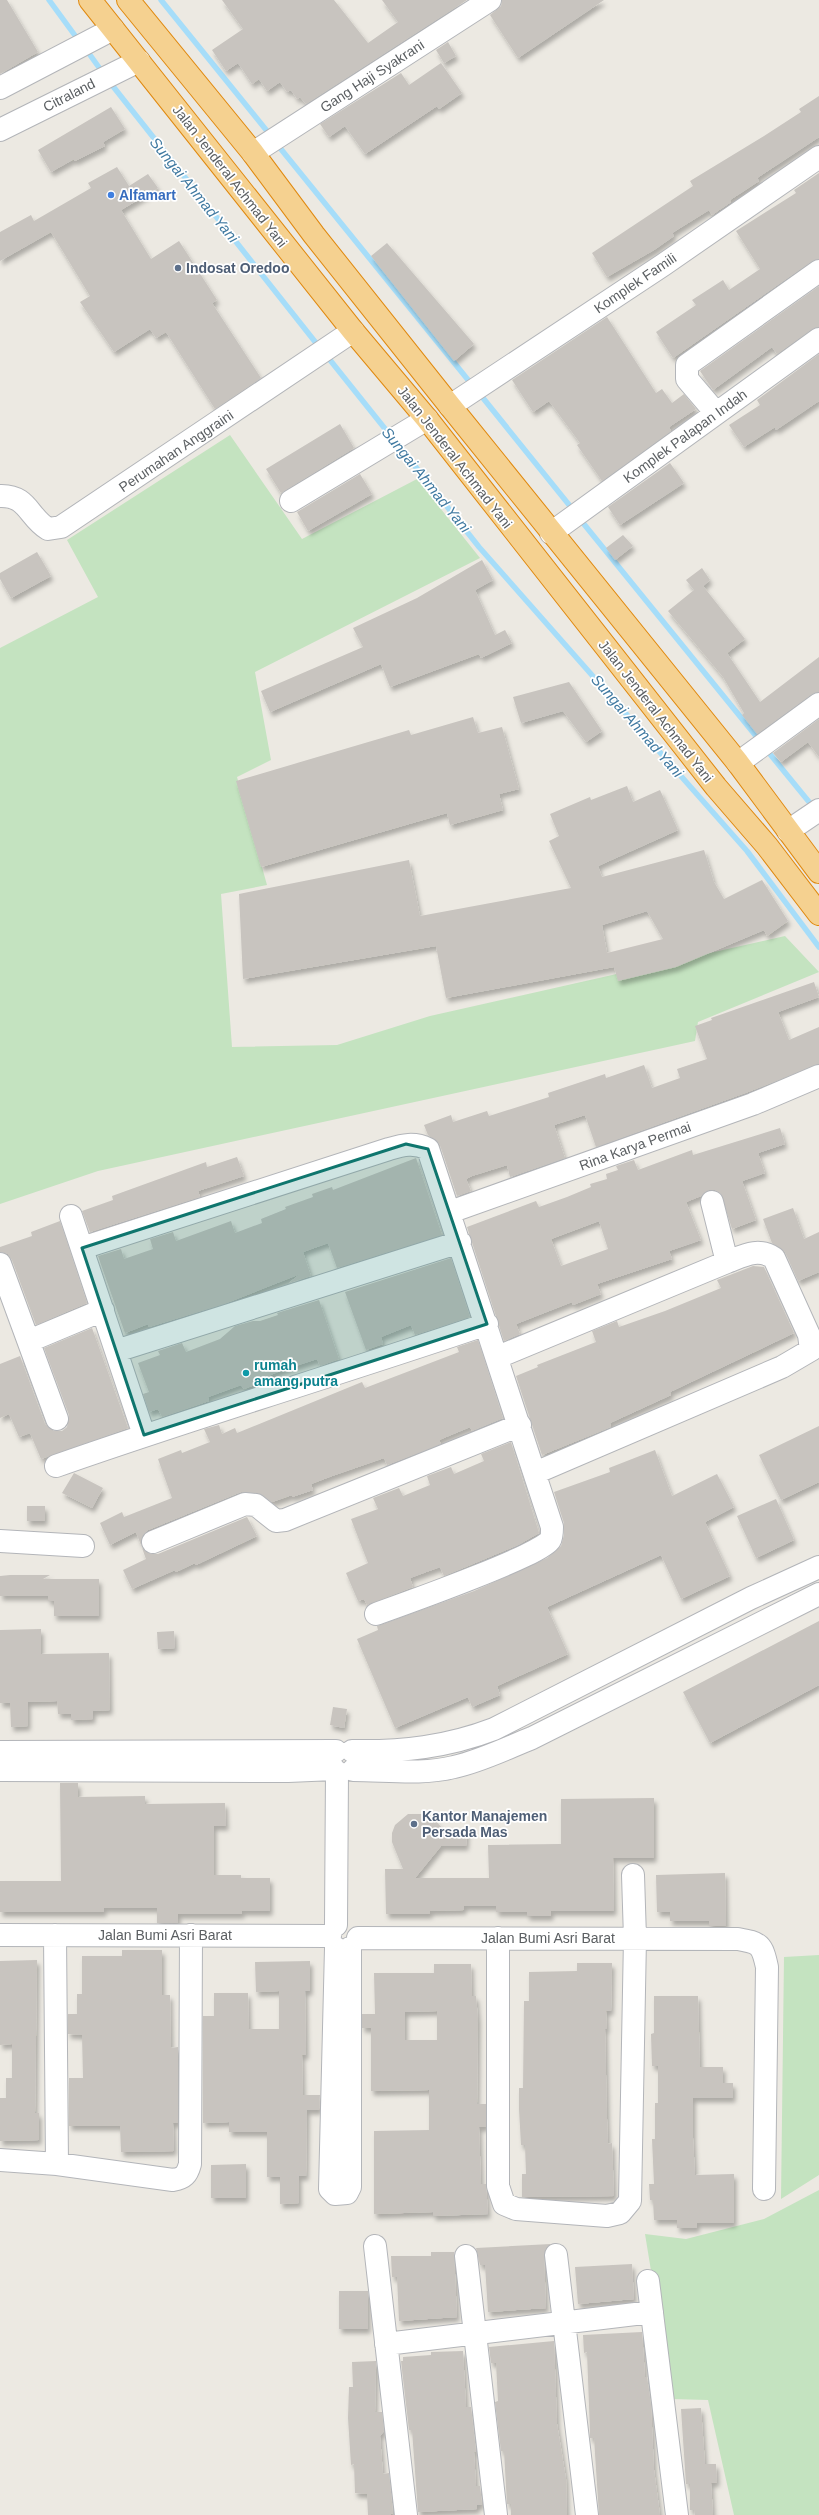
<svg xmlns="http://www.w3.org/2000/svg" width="819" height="2515" viewBox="0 0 819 2515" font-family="Helvetica,sans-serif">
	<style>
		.green { fill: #c4e3c0 }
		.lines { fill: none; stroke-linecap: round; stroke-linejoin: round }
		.stream { stroke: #a6ddf9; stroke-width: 5.5 }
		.building { fill: #c8c4bf; fill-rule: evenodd; filter: url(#shadow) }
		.minor-casing { stroke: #b3b5b9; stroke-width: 24 }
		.highway-casing { stroke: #e0890f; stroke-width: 24 }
		.minor { stroke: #fff; stroke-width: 22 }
		.highway { stroke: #f5d190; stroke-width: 22 }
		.marked { fill: #0f766e; fill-opacity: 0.2; stroke: #0f766e; stroke-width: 3; stroke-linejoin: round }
		.shop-dot { fill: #3f7fe0; stroke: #fff; stroke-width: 1.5 }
		.service-dot { fill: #5c6f8a; stroke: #fff; stroke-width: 1.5 }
		.culture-dot { fill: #0f9aa8; stroke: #fff; stroke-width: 1.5 }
		.labels { text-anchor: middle; stroke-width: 3.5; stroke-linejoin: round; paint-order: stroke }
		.street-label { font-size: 14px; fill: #5b5f62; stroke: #fff }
		.shop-label { font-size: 14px; font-weight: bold; fill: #366cbe; stroke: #fff; text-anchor: start }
		.service-label { font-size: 14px; font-weight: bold; fill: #4e5e75; stroke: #fff; text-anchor: start }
		.culture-label { font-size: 14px; font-weight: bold; fill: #0d838f; stroke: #fff; text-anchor: start }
		.water-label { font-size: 15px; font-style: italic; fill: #417aa1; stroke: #fff }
	</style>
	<defs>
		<filter id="shadow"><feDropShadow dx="2.5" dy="4.5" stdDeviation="2" flood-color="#0004"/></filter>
	</defs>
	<rect width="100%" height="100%" fill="#ece9e2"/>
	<path class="green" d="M230,435L302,539L417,479L480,558L255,672L271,760L237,777L267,885L221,894L232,1047L337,1045L430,1016L785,936L819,972L698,1022L695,1041L98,1171L0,1204V648L98,597L67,540Z
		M819,1955V2175L781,2199L784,1957Z
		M819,2190V2515H734L708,2400L672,2399L645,2234L686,2239L764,2219Z"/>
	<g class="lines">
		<path class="stream" d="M49,0L79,41
			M161,0L271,136
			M85,48L103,73
			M108,80L320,348
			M276,143L473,386
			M326,355L390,435
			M479,393L574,511
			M396,442L479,547L747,851L819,947
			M579,518L760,741
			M765,748L814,808"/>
	</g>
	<path class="building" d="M0,0H7L38,52L0,74Z
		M222,0H334L368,43L398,22L382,0H467L306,104L300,97L297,99L291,90L287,92L280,82L267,91L259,79L252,84L238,63L226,71L212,50L243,29Z
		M502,0H604L518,58L490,15L501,6Z
		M448,42L456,56L444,63L436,50Z
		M441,63L462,93L439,109L437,106L365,154L345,126L329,137L320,124L401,73L409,85Z
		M819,96V137L757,178L759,181L730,200L731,202L712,215L709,210L672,233L674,236L654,250L607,277L592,253L693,186L690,181L764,136L801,112L799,109Z
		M111,107L125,129L103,142L105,146L75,161L74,159L51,172L38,150Z
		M117,167L129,186L148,174L158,188L121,210L151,259L179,241L217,300L212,303L261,378L215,409L166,332L156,338L150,329L114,352L80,302L90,296L51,232L0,261V232L31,215L34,221L91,188L88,183Z
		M819,173V259L812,261L673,358L656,332L696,305L692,300L723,280L729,290L760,269L736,231L796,193L794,190Z
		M387,243L474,344L454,361L371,256Z
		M819,286V327L812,329L777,354L772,347L713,390L700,371Z
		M607,317L656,393L662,389L672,403L684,394L696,409L669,427L671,431L602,481L577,445L580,443L549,401L533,412L512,380Z
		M819,354V401L776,430L775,427L744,447L729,425L760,405L757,400Z
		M340,424L354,448L281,493L266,469Z
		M670,463L684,483L620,525L608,507Z
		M360,474L372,494L308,531L297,512Z
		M623,535L633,546L615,560L606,548Z
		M37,552L51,576L11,598L0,579V573Z
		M482,560L493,580L475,590L495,635L505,630L512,643L481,658L479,654L390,687L381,664L270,712L261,691L363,647L353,628L417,598Z
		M702,568L710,580L703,586L745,639L727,653L760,702L819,657V692L812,694L757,734L742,715L744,713L723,677L668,611L694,590L686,580Z
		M569,682L602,731L586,742L563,711L521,723L513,697Z
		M473,717L478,733L502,727L519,789L499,794L503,810L450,825L447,813L261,867L236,781L409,730L411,735Z
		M819,719V757L808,742L781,762L773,753Z
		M627,786L633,802L660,790L678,830L598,866L602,877L704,850L714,882L724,899L762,880L788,921L767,936L764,930L676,967L618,981L614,967L446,998L436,946L243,979L239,894L409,860L420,916L571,888L549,841L559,836L550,814L590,797L591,800ZM647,911L663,939L607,953L602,925Z
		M814,982L819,997L778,1012L789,1040L819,1027V1064L748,1092L596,1147L585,1115L554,1125L565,1158L510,1177L507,1165L472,1176L466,1179L471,1191L457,1196L440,1145L428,1135L424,1125L451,1115L453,1122L487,1111L489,1116L549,1097L548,1093L605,1074L606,1078L644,1065L652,1088L680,1078L677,1069L707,1059L695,1026L712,1020L711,1018Z
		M780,1128L785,1144L758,1153L765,1173L742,1181L756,1220L732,1229L721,1194L715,1190H709L701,1196L686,1202L701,1240L669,1251L672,1259L597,1284L601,1294L573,1305L572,1302L516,1324L520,1334L504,1341L467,1227L536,1201L539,1207L567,1197L591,1187L590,1184L607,1179L606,1174L618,1170L616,1166L634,1160L638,1170L692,1150L693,1155ZM599,1221L608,1249L561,1266L551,1239Z
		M237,1157L244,1176L198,1191L200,1197L90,1232L82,1211L113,1200L112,1196L206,1162L207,1167Z
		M416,1158L442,1235L337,1268L328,1243L303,1252L311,1276L289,1283L300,1274L224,1304L149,1327L148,1324L125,1333L98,1256L121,1249L124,1259L153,1249L150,1239L173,1232L176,1241L231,1221L235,1233L262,1223L261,1219L286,1209L285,1207L313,1197L312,1194L332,1187L333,1190Z
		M793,1208L804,1239L819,1232V1272L798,1281L785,1252L772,1243L763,1219Z
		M60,1221L87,1303L36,1325L12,1260L8,1254L0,1252V1247L32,1236L31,1232Z
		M451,1258L470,1317L415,1335L411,1325L381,1337L383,1344L366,1350L345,1292Z
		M753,1266L764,1267L794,1333L670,1392L671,1395L610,1423L611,1427L542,1455L516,1376L538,1367L537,1365L596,1342L592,1331L617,1321L619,1327L665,1311L721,1288L717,1280Z
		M319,1300L339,1359L320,1366L317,1359L280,1371L259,1380L260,1383L244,1389L241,1385L208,1397L209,1401L162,1417L158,1409L149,1412L143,1394L149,1392L138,1363L160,1355L158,1351L182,1343L186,1352L220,1339L235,1326L253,1321H260L278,1315L277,1313Z
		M92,1328L128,1428L41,1459L30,1433L19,1437L9,1414L0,1418V1364L20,1356L45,1424L54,1431H62L67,1427L69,1415L44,1348Z
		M478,1340L503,1418L472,1431L470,1427L439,1440L441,1444L387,1465L384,1458L332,1476L311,1484L313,1490L292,1497V1495L272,1502L258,1493L241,1492L148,1530L143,1535L141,1545L136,1532L110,1545L100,1523L122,1512L124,1517L172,1498L158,1459L181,1450L182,1453L210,1442L204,1429L219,1425L222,1434L235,1428L237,1433L362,1382L365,1388L459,1352L457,1347Z
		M819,1426V1482L781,1500L759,1455Z
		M511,1442L539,1533L518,1545L444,1576L440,1567L410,1578L413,1587L367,1605L364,1599L358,1601L346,1573L368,1563L351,1519L378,1509L373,1498L399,1488L403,1496L430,1485L427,1476L451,1467L454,1474L484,1461L481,1454Z
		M655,1450L672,1496L717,1474L734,1507L705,1522L730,1576L681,1599L661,1555L547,1607L568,1654L497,1686L500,1695L472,1707L468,1697L395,1728L357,1639L378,1630L377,1626L474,1591L547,1558L561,1546L564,1535V1523L554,1492L610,1472L609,1468Z
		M74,1473L103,1488L92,1508L62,1493Z
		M776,1499L794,1540L756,1558L737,1516Z
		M27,1506H45V1521H27Z
		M247,1517L257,1536L196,1565L195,1563L176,1572L175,1570L132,1589L123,1570L146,1559L142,1548L151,1554H158Z
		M10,1575H50L43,1579H99V1616H54V1601H48V1596H0V1576Z
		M819,1621V1685L710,1743L683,1692Z
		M41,1629V1654L109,1653L110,1710L93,1711V1719L71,1720V1714H58L57,1701L28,1702V1726L11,1727L10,1703H0V1630Z
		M174,1631L175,1648L158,1649L157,1632Z
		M333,1707L347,1709L344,1728L330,1725Z
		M60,1783H78V1797L145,1796V1804L225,1803L226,1826H214V1875H241V1878H270V1911H242V1914H178V1923H157V1908H104V1912H0V1881H61Z
		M654,1798V1858H613L614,1911H551V1916H527V1912H496V1906H464V1910L430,1911V1914H386L385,1869H403L392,1842V1833L395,1825L408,1814H425L433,1818L444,1830H467L466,1846H441L415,1878H489L488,1845L561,1844V1799Z
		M725,1873L726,1926H709V1921H670V1912H657L656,1875Z
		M122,1950H162V1995H170L171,2048L178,2047V2123H173L174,2151L121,2152L120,2126H69V2078H83L82,2035L68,2034V2014H77V1994H82V1956H122Z
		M37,1960L35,2113H39V2140L0,2141V2098H6V2078H12V2044L0,2045V1961Z
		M310,1961V1991H305L306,2055H302L303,2095H320L319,2110H307L306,2176H299V2203L280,2204V2177H267V2132H229V2122L203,2123V2016H214V1993H248L249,2029H279V1991L256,1992L255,1962Z
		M577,1963H612L611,2011H606L607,2029H605L607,2119L608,2144L612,2143L614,2196L522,2197V2174H526L525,2145H521L519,2109V2088H523L524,2001H529V1972L577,1971Z
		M434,1964H471L472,1996H476L478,2019L477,2104H486V2127H479L481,2184H486L488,2214L433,2216V2212L374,2214V2131L429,2130V2090L371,2091V2028H362V2014H375L374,1973H434ZM437,2011V2040H405V2012Z
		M654,1996H698L700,2067H723V2083H733V2098H693V2138L695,2175L734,2174V2223H697V2228H677V2220H654L653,2200H650L649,2184H654L652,2139H655V2103H658V2066H652L651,2034L654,2033Z
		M246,2164V2198H211V2165Z
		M551,2244L545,2250L544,2256L546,2308L488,2312L485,2265H480L476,2248Z
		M431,2252H454L457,2317L399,2321L397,2277H392L391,2256H431Z
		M632,2264L634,2299L578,2304L575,2267Z
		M339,2291H368V2329H339Z
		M642,2332L645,2377H647L651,2405L654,2470L660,2515H599L594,2438H590V2432L587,2352L584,2353L583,2335Z
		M554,2341L557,2424L566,2479L567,2515H511V2504H507L504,2451H501L495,2402L498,2401L496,2363H491L489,2347Z
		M463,2351L466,2407H471L476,2452H474L476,2486H480L482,2505H477V2509L418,2512L412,2430H409L401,2361H403V2357L431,2355V2352Z
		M376,2361L375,2412H382L384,2431L380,2436L383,2474L389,2473L393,2513L389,2515H368L367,2494L355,2493L354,2464L351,2465L348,2418L349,2387H353L352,2362Z
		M701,2408L705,2464H716L717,2482L711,2483L713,2515H695L694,2510H690V2484H686L681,2409Z"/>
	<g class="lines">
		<g class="minor-casing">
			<path id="minor" d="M0,88L113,29
				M0,130L139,61
				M253,153L490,0
				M450,406L663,265L819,157
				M716,413L687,379V365L819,271
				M0,496C28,495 28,517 48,529L61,527L353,331
				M291,501L427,419
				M551,533L819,339
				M738,763L819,704
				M788,831L819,810
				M712,1202L727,1262
				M450,1212L753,1104L819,1076
				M71,1216L144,1435
				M82,1248L389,1149C403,1145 414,1142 428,1149L552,1527C552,1531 552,1537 550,1540C542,1555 401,1605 376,1614
				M0,1264L57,1419
				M29,1341L103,1310
				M116,1351L460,1242
				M498,1357L727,1262C743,1256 758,1247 774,1258L809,1335L811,1350L782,1367L535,1473
				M56,1466C198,1416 343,1373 487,1324
				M0,1541L83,1546
				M153,1542L245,1504L256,1505L276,1521L285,1520L520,1425
				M352,1751C402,1752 447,1747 494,1729L751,1598L819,1567
				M0,1752L336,1751
				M0,1770L288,1771L334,1769
				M353,1770C386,1770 423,1775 454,1767C481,1761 507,1748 532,1738L819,1594
				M336,1925L337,1772
				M0,1935L330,1936
				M55,1935L57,2164
				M358,1938L738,1939C760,1943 762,1944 767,1967L764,2189
				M498,1938V2186L504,2204L516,2209L607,2216L620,2213L630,2201L635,1938L633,1875
				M336,1948L330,2189L335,2194L347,2193L350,2187V1948
				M0,2160L57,2164L173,2180C184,2178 187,2175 190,2164L191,1935
				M375,2246L406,2515
				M556,2255L587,2515
				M466,2256L496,2515
				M648,2281L677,2515
				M386,2344L652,2312"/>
		</g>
		<g class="highway-casing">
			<path id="highway" d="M90,0L353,331L427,419L716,787L767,846L819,914
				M128,0L253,153L314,235L450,406L738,763L819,872"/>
		</g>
		<use href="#minor" class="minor"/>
		<use href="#highway" class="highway"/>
	</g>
	<path class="marked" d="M406,1144L428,1149L487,1324L144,1435L82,1248Z"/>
	<circle class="shop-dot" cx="111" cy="195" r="4"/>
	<g class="service-dot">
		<circle cx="178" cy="268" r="4"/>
		<circle cx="414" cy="1824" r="4"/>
	</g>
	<circle class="culture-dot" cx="246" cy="1373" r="4"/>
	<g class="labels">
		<g class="street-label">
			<text transform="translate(372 76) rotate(-33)" y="5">Gang Haji Syakrani</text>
			<text transform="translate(69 95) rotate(-27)" y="5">Citraland</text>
			<text transform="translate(230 176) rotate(52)" y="5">Jalan Jenderal Achmad Yani</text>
			<text transform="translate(635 283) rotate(-34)" y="5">Komplek Famili</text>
			<text transform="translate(685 436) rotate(-36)" y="5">Komplek Palapan Indah</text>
			<text transform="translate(176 451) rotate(-34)" y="5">Perumahan Anggraini</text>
			<text transform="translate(455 457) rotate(52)" y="5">Jalan Jenderal Achmad Yani</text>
			<text transform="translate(656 711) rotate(52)" y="5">Jalan Jenderal Achmad Yani</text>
			<text transform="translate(635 1146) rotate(-20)" y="5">Rina Karya Permai</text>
			<text x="165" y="1940">Jalan Bumi Asri Barat</text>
			<text x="548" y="1943">Jalan Bumi Asri Barat</text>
		</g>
		<g class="shop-label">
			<text x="119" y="200">Alfamart</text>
		</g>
		<g class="service-label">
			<text x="186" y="273">Indosat Oredoo</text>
			<text x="422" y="1821">Kantor Manajemen<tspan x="422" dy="16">Persada Mas</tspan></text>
		</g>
		<g class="culture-label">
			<text x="254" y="1370">rumah<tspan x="254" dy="16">amang putra</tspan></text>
		</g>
		<g class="water-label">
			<text transform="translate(194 190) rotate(51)" y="5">Sungai Ahmad Yani</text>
			<text transform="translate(426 480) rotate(51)" y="5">Sungai Ahmad Yani</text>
			<text transform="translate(637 726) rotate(49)" y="5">Sungai Ahmad Yani</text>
		</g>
	</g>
</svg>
